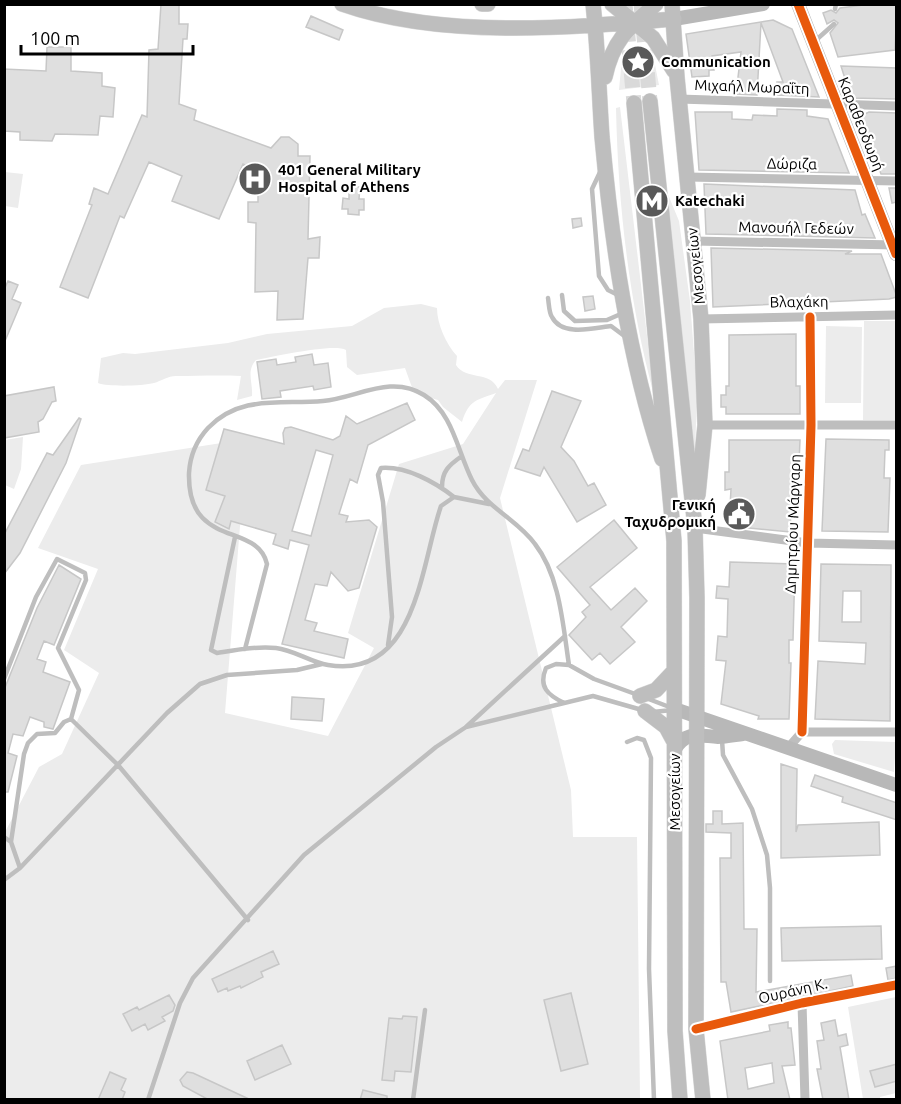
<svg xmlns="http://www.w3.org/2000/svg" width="901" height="1104" viewBox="0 0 901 1104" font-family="Ubuntu,sans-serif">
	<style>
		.green { fill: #ececec }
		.building { fill: #dfdfdf; stroke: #c7c7c7; stroke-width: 1.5; fill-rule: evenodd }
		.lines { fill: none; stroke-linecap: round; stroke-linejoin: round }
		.primary-tunnel { stroke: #d9d9d9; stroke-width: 15; stroke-dasharray: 15 8; stroke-linecap: butt }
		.primary-casing { stroke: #dbdbdb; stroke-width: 16 }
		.lane { stroke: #bebebe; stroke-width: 4.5 }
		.street { stroke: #bebebe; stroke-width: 9 }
		.secondary { stroke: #b8b8b8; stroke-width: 14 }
		.primary { stroke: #bebebe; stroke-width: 15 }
		.cycleway-casing { stroke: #fff; stroke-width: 13 }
		.cycleway { stroke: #e8590c; stroke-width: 9 }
		.labels { text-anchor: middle; stroke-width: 4.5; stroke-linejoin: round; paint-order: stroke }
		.poi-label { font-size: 15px; font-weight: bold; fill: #000; stroke: #fff; text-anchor: start }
		.street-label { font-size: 15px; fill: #000; stroke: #fff }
	</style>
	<rect width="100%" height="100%" fill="#fff"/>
	<path class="green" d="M649,56L655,65L659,85L619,90L621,68L626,57Z
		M620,107L654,395C629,303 618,204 616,108Z
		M5,172L23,174L18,208L5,206Z
		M667,192L679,221L690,301L697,392L695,455L689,433Z
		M421,304L437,308C437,324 446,344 457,356L456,365C466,381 490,370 498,389L505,380H537L500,498L571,790L573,837H637L640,1099H5L4,834L39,767L62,754L99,673L64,650L98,569L38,548L81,465L247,439L225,713L328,736L374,648L348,633L399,464L463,444L496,393C478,400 469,399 462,422L443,407L438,400L414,393L405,368L357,375L347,367L346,350C334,343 273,357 256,360C246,371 253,382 252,396L237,400L241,376C218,375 197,376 176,376C168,376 161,381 154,383C143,386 108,387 98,383L101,358L123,353L135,354L228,343L267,334L352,326L384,308Z
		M864,321H896L895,420H863Z
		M826,326L862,327L861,403H825Z
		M23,437L21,469L14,489L5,485V440Z
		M835,740L896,742L894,772L834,754L832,744Z
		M896,997V1093L880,1097V1099H863L848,1007Z"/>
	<path class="building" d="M161,4H179V24H188L187,39H183L179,104L196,110L194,120L271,148L281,137H289L298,144V156H310L308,239L320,237L319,258H308L303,319L277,320L278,291L255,292L256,223L248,222V202H258V171L243,164L219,219L172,201L182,176L149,162L124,218L120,216L88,298L60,287L92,205L89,204L94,188L108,194L142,115L147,117L149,50L158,49Z
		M871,4H897L895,50L838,57L830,33L838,23L834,20L827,24L823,13L831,10L836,13L840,8Z
		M311,16L343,30L339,40L306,27Z
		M773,20L792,29L819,97L777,95V82H783L761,23L757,95L736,94L741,52L712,56L714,70H709V76L692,77L686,34Z
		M47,47H71V71L102,73V86L115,88L113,117L100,116L98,135L55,134L52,141L20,140V132L4,131V69L46,71Z
		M841,66L897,68V99L851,98Z
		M777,109L807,110V116L828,119L849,173L699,170L695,112H732V119L752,120L753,115L777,116Z
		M869,112L897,113V174H881L860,116Z
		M704,184L855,190L862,215L865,214L875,238L706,234Z
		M349,187H360L359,199H364V210H359V215L348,214V209H342L343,198L349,199Z
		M889,188H897V202L892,203Z
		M581,218L582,226L573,228L572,219Z
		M711,248L852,251L845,254H881L897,297L889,299L713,307Z
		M8,281L18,285L12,299L21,303L5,341L4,290Z
		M593,296L595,309L585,311L583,297Z
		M796,334V386H800V414H726V407H721V395H726V386H729V335Z
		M312,354L314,365L328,363L331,387L314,390L313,386L280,391L281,397L262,399L257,362L276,359L277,365L296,362L295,357Z
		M54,387L56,401L52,402L43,419L38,422L39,432L4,438V396Z
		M552,391L581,401L561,447L574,461L588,486L594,483L606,505L577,522L544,467L540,476L515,468L523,449L529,451Z
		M407,403L415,420L368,445L357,483L350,479L339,514L348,516L346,522L369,520L377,527L359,588L348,591L331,572L327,586L315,584L305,620L317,623L314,631L348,639L344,658L282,644L309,545L290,540L288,549L273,544L276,534L231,521L229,529L215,522L225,496L206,490L224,429L284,444L283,433L285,428L291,427L333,440L340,436L346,416L357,424ZM316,450L333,455L311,536L292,531Z
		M79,418L81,419L66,463L20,553L4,574V535L47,453L53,455Z
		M826,439L889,440V450H885L884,478H890L888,532L822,531Z
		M729,440H800L797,510H791L790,532L729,526L731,489L725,490V472H729Z
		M614,520L637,548L590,587L611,610L635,588L647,601L621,627L635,642L610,664L600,653L592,660L569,635L586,617L582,612L590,605L557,567Z
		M730,562L795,564L793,640H789V663H791L789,719H758L759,716L721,704L726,661L716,660L718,636L727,637L728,599L716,598L717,586L729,587Z
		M821,564L891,565L890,721L815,719L818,661L865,664L866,643L819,641ZM843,591H861V622H842Z
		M59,565L81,579L54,645L44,641L37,659L46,662L43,672L70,682L53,729L44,727V722L30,717L23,736L13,734L8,753L17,756L8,792H4V690L37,608Z
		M292,697L324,699L322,721L291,719Z
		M781,764L797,769L796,832L798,825L879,822L880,855L781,858Z
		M815,775L897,803V820L842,802L843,797L811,786Z
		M713,811H722V824L743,823L744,929H757L756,992L851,975L853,986L731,1012L726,982H721L720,858H731V833L706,832V824H713Z
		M881,926L882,959L782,961L781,928Z
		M273,951L279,964L261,972L263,977L241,988L240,986L228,991L227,988L218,992L212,979Z
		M897,966V978L888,980L886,968Z
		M571,993L588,1064L561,1071L544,1000Z
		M169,995L175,1005L173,1011L162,1017L165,1021L148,1030L145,1024L132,1031L123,1014L137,1007L139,1010Z
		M403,1016L417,1017L411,1072L395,1071L394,1081L382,1080L389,1018L402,1019Z
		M835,1020L838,1036L846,1034L848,1045L840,1047L849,1100H823L817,1069H821L817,1041L824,1040L821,1023Z
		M788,1022V1028H791L795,1065L782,1066L790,1100H728L720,1041L770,1031L769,1025ZM772,1063L774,1083L748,1089L745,1068Z
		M282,1045L291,1064L255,1080L247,1061Z
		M897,1064V1081L875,1087L870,1071Z
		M110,1072L126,1079L121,1090L125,1092L122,1100H98Z
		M187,1072L193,1073L251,1100H209L183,1086L180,1080Z
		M363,1090L387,1096V1100H360Z"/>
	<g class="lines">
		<path class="primary-tunnel" d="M625,4L634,103
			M641,4L650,101"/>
		<g class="primary-casing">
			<path id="primary" d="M342,4C441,39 570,28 674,19
				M482,4H488
				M593,4C598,49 599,93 602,137C612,245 628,356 662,459
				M612,4L653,38L674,71
				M672,4L677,77L701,319L705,425L698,495
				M605,77C613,40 628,28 656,4
				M650,101L695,528L697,598L696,1029L703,1100
				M634,103L674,541L675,1031L680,1100
				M640,696L656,690L674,671
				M645,711L666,727L673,740"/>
		</g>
		<path class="lane" d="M835,9L836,4
			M815,41L834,24
			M601,170L592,189L599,276L608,290L618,295
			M562,295L564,311L575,321L607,320L623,313
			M548,298C549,304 549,313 552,317C562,337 594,328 611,326L627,338
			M442,487C442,471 449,465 462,456
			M235,537L211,650L217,653C236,650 257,646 276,648C294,650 310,662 328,665C417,680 421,563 441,506L454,497L489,504
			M388,645L392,617L383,502L378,475L381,468C406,466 435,482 454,497
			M245,649L267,564C257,521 187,550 189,473C190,456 196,441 208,428C241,394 281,405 323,401C357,398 391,374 424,395C453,413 457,450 472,480C486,508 517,519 535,544C560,576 563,626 569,665
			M4,679L36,597L57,559L85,573L86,580L58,648L79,690L71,719L64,722L55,733L37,734L28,743L24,754L11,842L4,837
			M646,698L672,708
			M564,703C548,695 538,687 546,668L556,664L569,665L594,679L638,695
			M653,712L672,710
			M71,719L118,765L248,920
			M466,727L565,636
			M722,740L723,755L752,809L767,855L770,888V981
			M627,742L637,738L644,740L651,758L649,969L654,1100
			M11,842L20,868
			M4,880L20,868L167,713L200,684L227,675L297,670L322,664
			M148,1100L180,1003L193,978L304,855L436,747L466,727L593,696L642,710
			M413,1100L425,1010"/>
		<path class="street" d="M679,99L896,106
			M687,177L896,181
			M694,241L896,245
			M701,319L896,315
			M705,425H896
			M695,528L808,543L896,545
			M802,732L811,425L810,317
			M788,748L802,732H896
			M802,1003L805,1100
			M696,1029L802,1003L896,985"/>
		<path class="secondary" d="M798,4L896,254
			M674,19L763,4
			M675,709L896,785
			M675,749C686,730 700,736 718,737C726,737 735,735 743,734"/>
		<use href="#primary" class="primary"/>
		<g class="cycleway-casing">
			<path id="cycleway" d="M798,4L896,254
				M802,732L811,425L810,317
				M696,1029L802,1003L896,985"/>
		</g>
		<use href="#cycleway" class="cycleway"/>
	</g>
	<defs>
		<g id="sight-disc" transform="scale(1.725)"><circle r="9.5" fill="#595959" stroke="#fff"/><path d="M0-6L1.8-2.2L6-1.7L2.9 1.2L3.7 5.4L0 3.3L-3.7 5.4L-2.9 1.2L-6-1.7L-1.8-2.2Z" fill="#fff"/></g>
		<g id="hospital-disc" transform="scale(1.725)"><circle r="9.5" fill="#595959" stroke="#fff"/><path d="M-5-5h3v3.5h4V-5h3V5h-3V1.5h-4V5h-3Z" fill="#fff"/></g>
		<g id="metro-disc" transform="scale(1.725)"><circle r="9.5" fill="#595959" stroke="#fff"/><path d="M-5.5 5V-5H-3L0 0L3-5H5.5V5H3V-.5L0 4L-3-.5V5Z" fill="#fff"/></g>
		<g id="civic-disc" transform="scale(1.725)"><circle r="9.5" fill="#595959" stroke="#fff"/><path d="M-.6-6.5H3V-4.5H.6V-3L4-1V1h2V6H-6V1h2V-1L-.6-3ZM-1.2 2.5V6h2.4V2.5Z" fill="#fff"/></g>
	</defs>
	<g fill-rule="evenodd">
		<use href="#sight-disc" x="638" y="62"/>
		<use href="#hospital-disc" x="255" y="179"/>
		<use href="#metro-disc" x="652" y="201"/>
		<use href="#civic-disc" x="739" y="514"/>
	</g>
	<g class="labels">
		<g class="poi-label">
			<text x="661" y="67">Communication</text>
			<text x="278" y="175">401 General Military<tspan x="278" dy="17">Hospital of Athens</tspan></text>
			<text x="675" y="206">Katechaki</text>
			<text x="716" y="510" text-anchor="end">Γενική<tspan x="716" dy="17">Ταχυδρομική</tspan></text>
		</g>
		<g class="street-label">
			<text transform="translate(752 87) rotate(2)" y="5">Μιχαήλ Μωραΐτη</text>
			<text transform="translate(861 124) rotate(68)" y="5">Καραθεοδωρή</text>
			<text transform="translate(792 164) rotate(1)" y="5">Δώριζα</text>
			<text transform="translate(796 228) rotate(1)" y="5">Μανουήλ Γεδεών</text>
			<text transform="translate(696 266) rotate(-96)" y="5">Μεσογείων</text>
			<text transform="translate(799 302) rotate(-1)" y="5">Βλαχάκη</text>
			<text transform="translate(793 524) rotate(-88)" y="5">Δημητρίου Μάργαρη</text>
			<text transform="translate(675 792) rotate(-90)" y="5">Μεσογείων</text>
			<text transform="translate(793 991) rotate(-13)" y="5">Ουράνη Κ.</text>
		</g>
	</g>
	<rect width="901" height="1104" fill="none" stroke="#000000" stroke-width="12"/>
	<path d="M21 45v9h172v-9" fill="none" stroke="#000000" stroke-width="3"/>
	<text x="30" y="45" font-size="18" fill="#000000" stroke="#ffffff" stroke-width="4.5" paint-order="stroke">100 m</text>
</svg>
